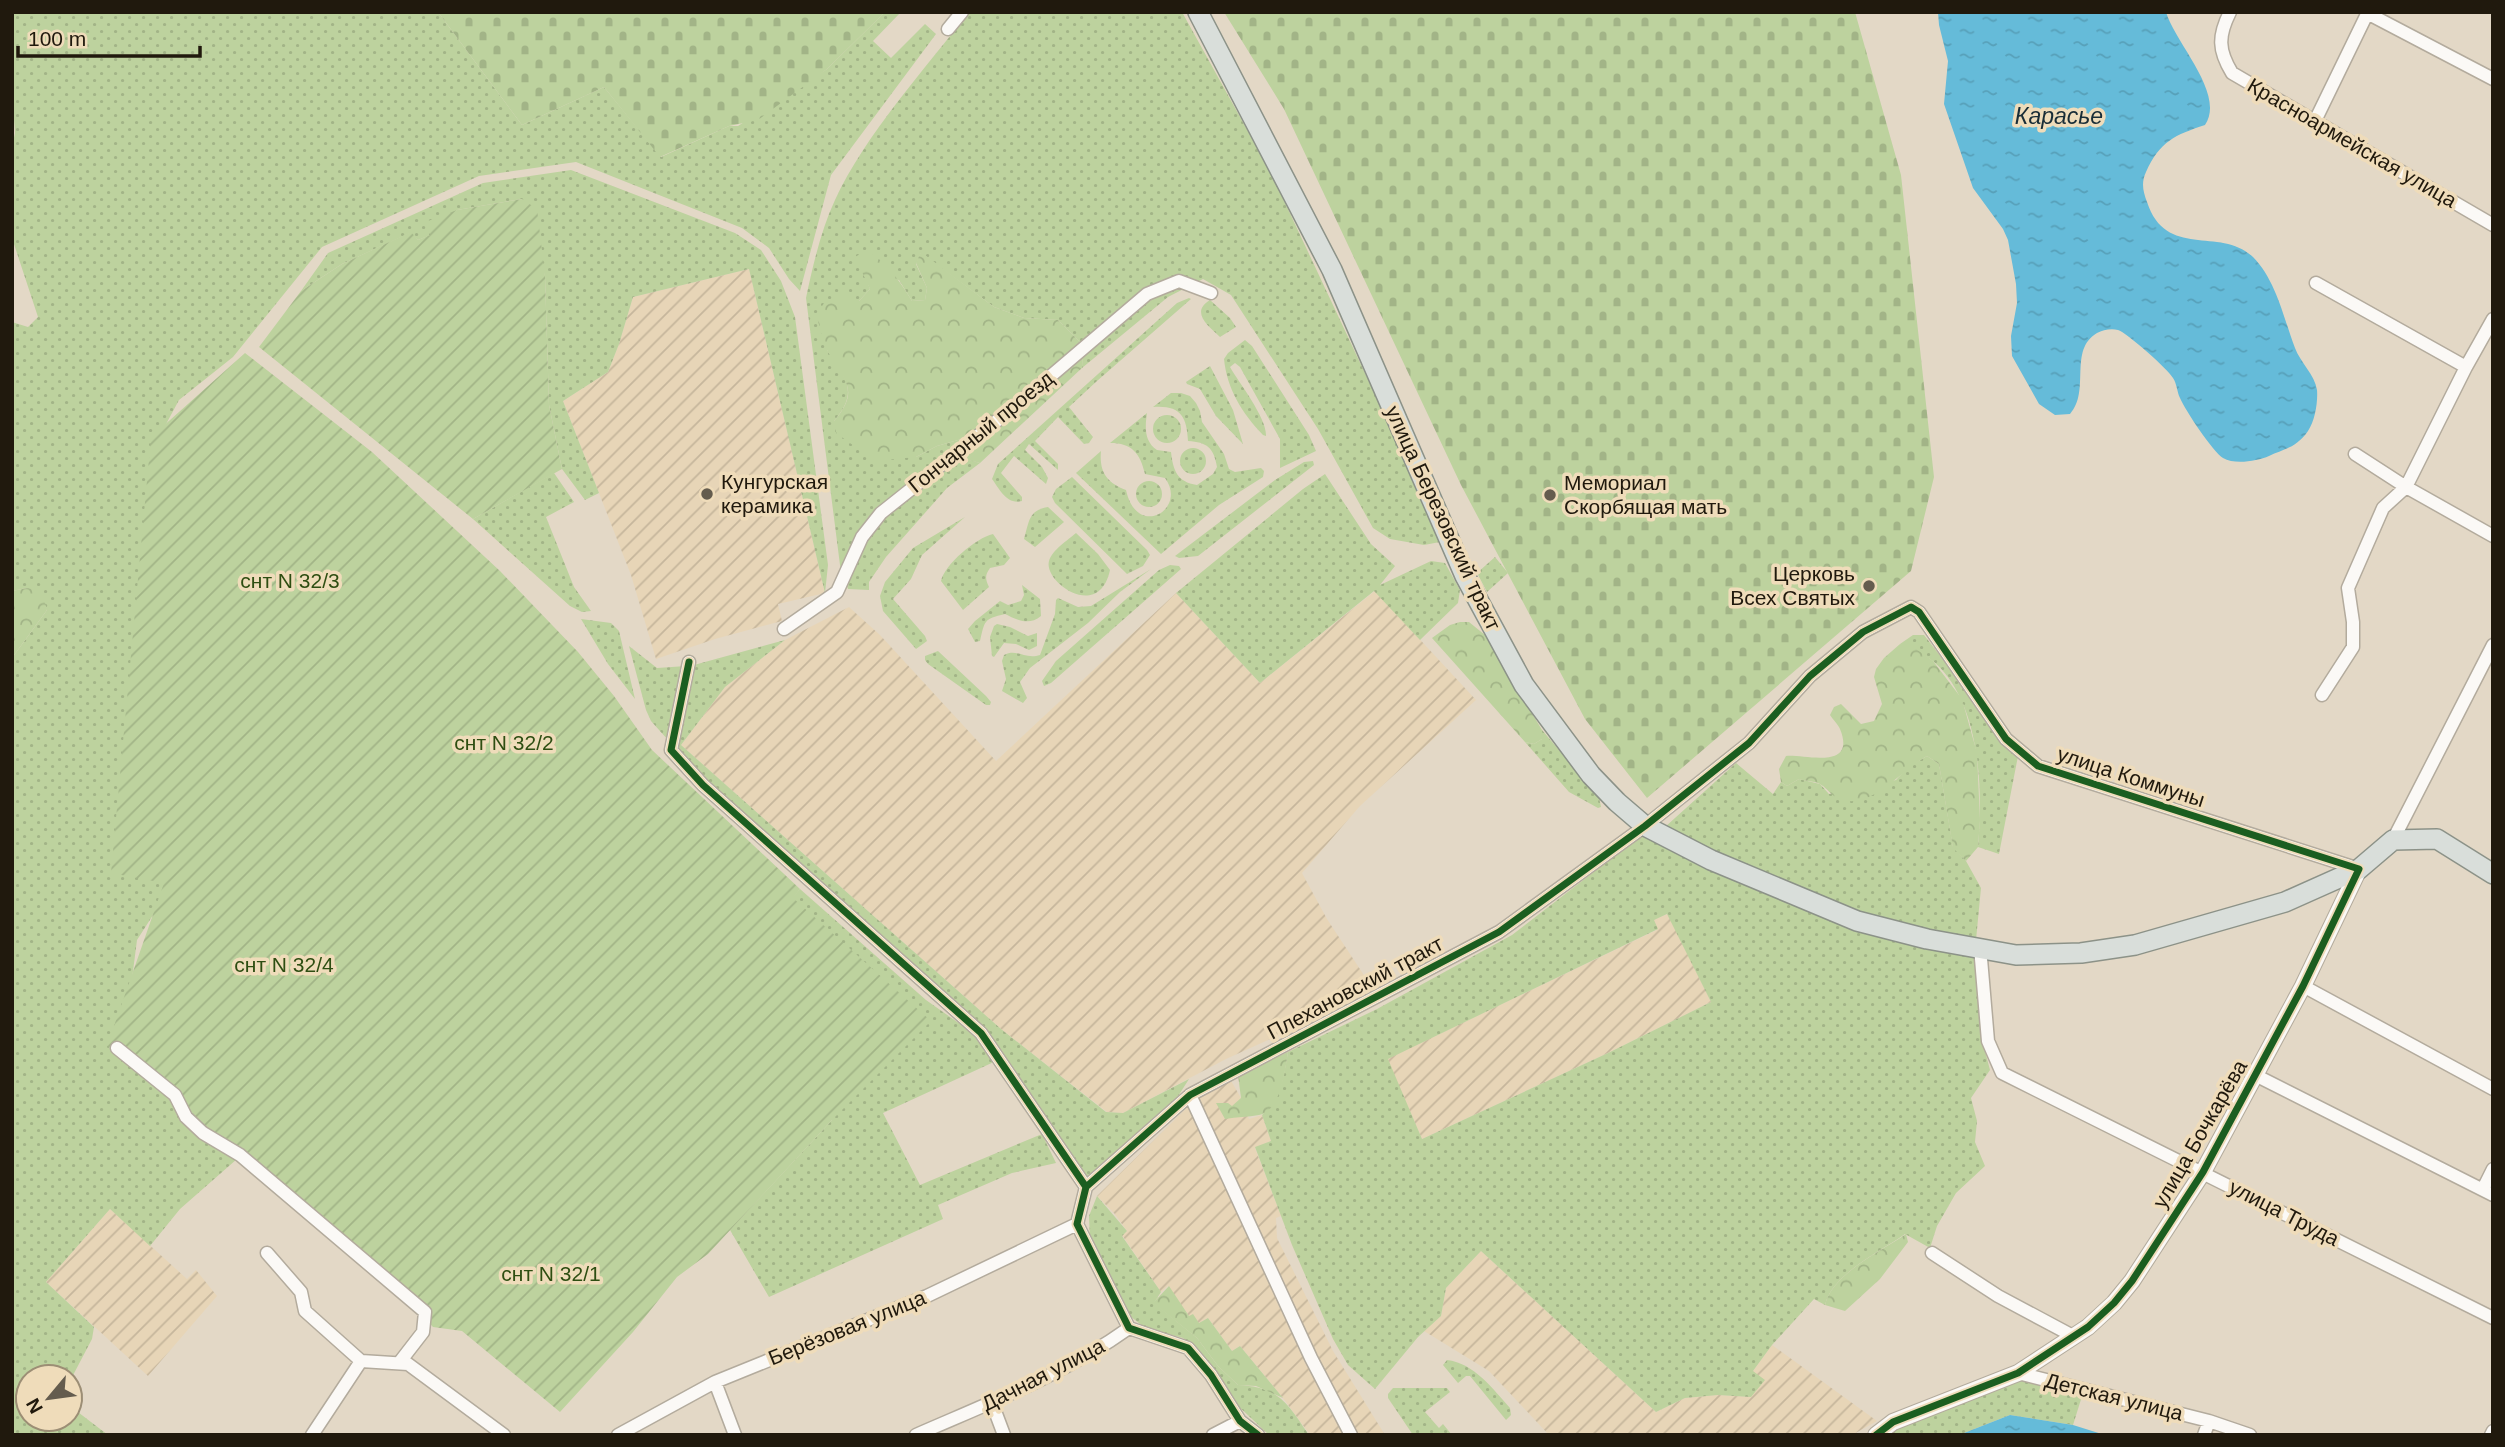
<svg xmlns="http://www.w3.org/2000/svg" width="2505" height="1447" viewBox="0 0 2505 1447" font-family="Arial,sans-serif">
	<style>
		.industrial { fill: url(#industrial-furrows) }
		.grass { fill: url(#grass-dots); fill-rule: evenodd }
		.forest { fill: url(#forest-crowns) }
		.cemetery { fill: url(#cemetery-stones) }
		.garden { fill: url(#garden-furrows) }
		.water { fill: url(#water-ripples) }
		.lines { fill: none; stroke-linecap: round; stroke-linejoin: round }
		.minor-casing { stroke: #b3ab9d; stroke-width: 15 }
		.tertiary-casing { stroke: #b3ab9d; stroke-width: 18 }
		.primary-casing { stroke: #8c9288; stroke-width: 22 }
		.minor { stroke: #fbf9f6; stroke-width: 12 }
		.tertiary { stroke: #fbf9f6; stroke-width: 16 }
		.primary { stroke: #d9deda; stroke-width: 19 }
		.cycleway-casing { stroke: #efdcba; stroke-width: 11 }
		.cycleway { stroke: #1b5e20; stroke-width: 7 }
		.poi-dot { fill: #645c4e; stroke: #efdcba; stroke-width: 2.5 }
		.labels { text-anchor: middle; stroke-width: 7; stroke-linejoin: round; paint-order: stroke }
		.street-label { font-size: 21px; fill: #20190d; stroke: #efdcba }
		.poi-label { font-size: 21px; fill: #20190d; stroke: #efdcba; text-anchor: start }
		.park-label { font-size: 21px; fill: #2e4e12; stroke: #efdcba }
		.water-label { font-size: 23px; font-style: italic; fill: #192d37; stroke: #efdcba }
	</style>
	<defs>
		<pattern id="industrial-furrows" width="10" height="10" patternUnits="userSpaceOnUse" patternTransform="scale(1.75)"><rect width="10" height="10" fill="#e7d5b7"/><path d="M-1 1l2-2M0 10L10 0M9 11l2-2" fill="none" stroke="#c6b69c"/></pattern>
		<pattern id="grass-dots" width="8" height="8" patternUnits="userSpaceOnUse" patternTransform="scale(1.75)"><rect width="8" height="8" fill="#bdd29e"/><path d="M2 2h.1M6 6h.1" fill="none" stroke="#a2b487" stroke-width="1.8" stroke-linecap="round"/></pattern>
		<pattern id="forest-crowns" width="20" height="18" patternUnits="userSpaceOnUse" patternTransform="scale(1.75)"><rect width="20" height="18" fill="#bdd29e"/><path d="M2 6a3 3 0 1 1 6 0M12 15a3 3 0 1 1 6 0" fill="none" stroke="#a2b487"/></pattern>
		<pattern id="cemetery-stones" width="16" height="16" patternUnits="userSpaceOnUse" patternTransform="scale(1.75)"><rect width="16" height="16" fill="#bdd29e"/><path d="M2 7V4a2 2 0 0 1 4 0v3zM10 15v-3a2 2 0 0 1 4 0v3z" fill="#a2b487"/></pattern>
		<pattern id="garden-furrows" width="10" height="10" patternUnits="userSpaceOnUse" patternTransform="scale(1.75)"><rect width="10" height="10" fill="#bdd29e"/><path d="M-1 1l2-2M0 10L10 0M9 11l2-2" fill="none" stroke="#a2b487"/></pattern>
		<pattern id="water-ripples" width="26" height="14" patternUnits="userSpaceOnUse" patternTransform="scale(1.75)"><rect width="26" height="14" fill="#65bbd9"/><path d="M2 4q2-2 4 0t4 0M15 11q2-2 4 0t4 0" fill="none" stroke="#57a0b9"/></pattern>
	</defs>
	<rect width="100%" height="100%" fill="#e3d8c6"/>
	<path class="industrial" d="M749,269L825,593L778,604L782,621L715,639L656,659L631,575L563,401L608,372L619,344L633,297Z
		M1375,591L1476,700L1360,806L1302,873L1327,919L1375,992L1226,1059L1123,1113L1107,1112L1001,1029L681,745L725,687L785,640L849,607L880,635L996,761L1176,593L1260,683Z
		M1668,914L1711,1002L1608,1053L1422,1139L1387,1059L1657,930L1653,920Z
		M1230,1079L1241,1098L1249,1119L1262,1115L1271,1141L1255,1148L1281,1216L1276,1218L1277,1238L1333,1351L1385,1435H1310L1283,1398L1240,1346L1232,1351L1208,1318L1199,1323L1189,1316L1168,1286L1161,1292L1122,1235L1127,1231L1114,1213L1097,1196L1199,1096Z
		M110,1209L187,1279L196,1270L217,1296L148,1376L46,1282Z
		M1481,1251L1656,1412L1685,1398L1718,1395L1751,1397L1753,1371L1772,1345L1877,1421L1852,1435H1549L1489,1371L1424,1331L1441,1316L1446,1288Z"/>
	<path class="grass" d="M12,12H438L522,125L604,87L661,157L729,126H738L827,69L885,12H901L873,41L891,58L925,24L936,34L831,175L800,291L789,279L769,248L742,228L576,162L479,176L322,247L233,357L179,400L157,441L173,884L137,940L128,1010L237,1159L180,1209L150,1246L110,1209L46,1282L94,1327L92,1339L70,1381V1377H28V1419H70V1406L108,1435H12V658L47,610L27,588L12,591V322L28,327L38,317L12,238V147L15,133L12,93Z
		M969,12H1182L1271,173L1440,533V542L1424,545L1390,539L1373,528L1318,429L1231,295L1203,279L1168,297L1082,368L1083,345L1058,320L1024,318L994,307L921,253L916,264L927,288L925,300L912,301L899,280L865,275L870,289L859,301L827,350C845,377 860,391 834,421L916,457L937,446L979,434L987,439L969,460L980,463L947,488L886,557L869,582V590L848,589L840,565L806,298C813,265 821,230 835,200C865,135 925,69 969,12Z
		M571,170L735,233L761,250L781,281L795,317L828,565L825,593L749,269L633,297L619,344L608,372L563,401L599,493L585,500L562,469L549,405L545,276L522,199L457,210L431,235L418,240L410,233L342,264L301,291L328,253L483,183Z
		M1189,298L1191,299L1097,381L1069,407L1093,437L1089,443L1084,444L1058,417L1035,441L1058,464V470L1029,444L1025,450L1042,467L1048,478L1046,484L1014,456L1001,473L1022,497V501C1007,505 1000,490 992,479L998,464L1177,303Z
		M1210,300L1230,318L1236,327L1220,337C1208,326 1190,312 1210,300Z
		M1245,340L1252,346L1309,435L1316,451L1280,468V439L1240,367L1235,363L1230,367C1239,383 1267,418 1266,436L1263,435C1242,413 1227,389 1224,359L1228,353Z
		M1210,366L1233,410L1243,444L1216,416L1200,389L1187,384L1186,382Z
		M1171,393H1181L1190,396L1196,403L1200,411L1202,422L1224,454L1229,469L1235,472L1261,468L1264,471L1263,477L1219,505L1161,554L1076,473L1101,451C1099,472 1107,483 1126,490C1137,540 1188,509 1165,478L1145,474C1140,453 1132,443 1110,443L1147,413C1145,427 1144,441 1157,450L1171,452C1173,470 1177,482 1197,485L1213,474L1217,467C1214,448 1207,442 1188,441C1187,416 1180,405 1153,407Z
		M1153 429a14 14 0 1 1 28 0a14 14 0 1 1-28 0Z
		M1180 461a13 13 0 1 1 26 0a13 13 0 1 1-26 0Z
		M1313,461L1314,465L1198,556L1179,558L1175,556L1275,480L1304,462Z
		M554,473L574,502L546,517L574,587L591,611L582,612L570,606L473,519Z
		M1325,474L1371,544L1395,566L1380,585L1431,561L1445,563L1460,590L1458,603L1420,640L1374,591L1260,683L1176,593L1303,489Z
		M1072,477L1147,550L1150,555L1143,566L1127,574L1055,503L1052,497L1056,489Z
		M1136 494a13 13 0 1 1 26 0a13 13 0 1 1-26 0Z
		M1048,507L1064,522L1035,547L1024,539C1029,523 1028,510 1048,507Z
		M965,517L922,555L911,579L893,599L925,636L927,641L916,649L883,611L880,596L885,582L913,548Z
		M1076,533L1098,554L1110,570C1099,622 1043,582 1049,561C1052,550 1068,540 1076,533Z
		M993,534L1010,558L1004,565L990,568C985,575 985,579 989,587L963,610L941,581C945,564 976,538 993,534Z
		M1495,557L1508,573L1487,592L1477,573Z
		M1170,565L1179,566L1181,569L1051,683L1044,686L1042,681L1056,661L1159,570Z
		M1151,569L1120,592L1088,623L1030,668L1020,682L1027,698L1023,703L1002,691L1006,679L1002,661L1004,655C1017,648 1025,660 1040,655L1055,614L1056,600L1058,598L1078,607L1091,606Z
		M1022,585L1040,599L1041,616C1029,626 1017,620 1005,614C983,619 985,621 980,641L975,642L968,629L975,621L1000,601L1008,605L1021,601L1024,595Z
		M581,619L611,623L619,631L635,699L608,664Z
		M997,624L1010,627L1028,636L1037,633V646L1029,650L1016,644L1004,643L994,657L992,656L990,637L994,626Z
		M1913,635H1924L2018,756L1999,854L1978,847C1983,790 1981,703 1934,662C1925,654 1910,650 1900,644Z
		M785,640L725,687L681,745L1001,1029L1106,1112L1123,1113L1189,1079L1175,1101L1087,1180L982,1027L705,780L674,747L694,665Z
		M629,646L657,668L686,666L668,740L651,721L646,710Z
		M938,651L986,696L991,702L990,705H986L928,664L925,660V656Z
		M1542,730L1599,797L1601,807L1598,808L1569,792L1525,742L1534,744L1542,739Z
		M1927,756L1939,764L1953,847L1966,861L1981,888L1976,940L1917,931L1770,881L1665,827L1736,763L1773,794L1781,782L1787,786L1799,779L1820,784L1829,794L1896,780L1908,767Z
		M1643,834L1975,955L1981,1036L1990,1070L1971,1098L1977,1121L1975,1142L1985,1166L1956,1193L1937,1226L1930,1248L1905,1234C1880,1252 1832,1274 1825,1305L1814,1299L1772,1345L1753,1371L1765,1380L1751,1397L1718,1395L1685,1398L1656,1412L1481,1251L1446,1288L1441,1316L1418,1337L1375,1389L1348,1365L1333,1339L1292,1245L1255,1147L1271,1141L1262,1115C1281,1100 1284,1075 1288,1052L1377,1009L1512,935ZM1667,914L1711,1002L1608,1053L1422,1139L1388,1059L1658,929L1654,920Z
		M800,889L926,1000L970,1031L996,1061L883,1113L920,1185L1042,1134L1056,1163L1012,1173L938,1205L943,1219L769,1297L730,1230L832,1120L792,898Z
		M1097,1196L1127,1231L1122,1236L1161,1292L1154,1303L1197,1338L1218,1366L1238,1385C1280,1387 1287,1403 1309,1435H1269L1234,1402L1197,1349L1183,1338L1145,1328L1125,1312L1090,1240L1089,1216Z
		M1447,1360C1474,1363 1493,1389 1510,1408L1511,1415L1506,1420L1470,1376H1466L1458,1383L1443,1365Z
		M2021,1378L2083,1393L2073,1425L2010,1415L1959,1435H1883Z
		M1393,1388H1447L1450,1392L1425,1412L1439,1428L1443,1424L1452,1435H1413L1388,1398V1394Z"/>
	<path class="forest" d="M867,250C887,263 900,281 912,301L925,300L927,288L916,263L921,252L994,307L1024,318L1058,320L1083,345L1082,368L980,463L968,460L987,439L979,434L937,446L916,457L875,461L836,433L834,421C861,390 844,380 828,352C822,341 820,326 816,314L825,302L843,295L859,301L870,289L855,257Z
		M27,588L42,591L47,610L12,658V591Z
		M1460,622H1469L1485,635L1542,730V739L1534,744L1525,742L1432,638L1450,625Z
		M1900,644L1912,646L1933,661L1962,699L1977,753L1980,820L1978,847L1966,861L1953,848L1939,764L1927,756C1903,769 1876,804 1848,801C1832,799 1830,790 1820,784C1815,781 1805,781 1799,779L1787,786L1781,782L1779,769L1786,756C1804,754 1857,771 1840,729C1838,724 1833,720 1830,715L1834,707L1841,704L1861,724L1874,721L1882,704L1874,677L1876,669L1884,658Z
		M1288,1052C1285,1070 1281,1111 1259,1115C1248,1117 1237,1117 1225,1119L1216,1103H1228L1232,1106L1241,1098L1238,1075Z
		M1906,1234L1908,1242L1880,1279L1845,1311L1825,1305C1832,1274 1880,1252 1906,1234Z
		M1169,1286L1189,1316L1193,1314L1199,1323L1208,1318L1232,1351L1240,1346L1283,1398L1256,1386L1238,1385L1218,1366L1197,1338L1153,1303Z"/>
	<path class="cemetery" d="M438,12H885L827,69L758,120L729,126L660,157L604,87L522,125Z
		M1224,12H1855L1901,175L1934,477L1911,571L1647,798L1585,719L1461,485L1284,109Z"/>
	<path class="garden" d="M522,199L537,209L545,276L549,405L562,469L473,519L259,347L301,291L342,264L411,232L418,240L430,235L428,221L457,210Z
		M245,353L372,452L500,571L578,652L614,696L652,750L800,889L793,898L931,1021L832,1120L708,1254L677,1277L633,1332L560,1412L462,1331L433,1327L420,1313L271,1189L107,1046L164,883L111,873L151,437Z"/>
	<path class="water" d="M1938,12H2166C2175,43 2226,94 2205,125C2175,135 2160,141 2146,172C2141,183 2143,191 2147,202C2166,260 2221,226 2253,257C2276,280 2284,319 2295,348C2300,362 2315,375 2317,390C2318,402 2315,421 2308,431C2296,448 2286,448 2269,456C2257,461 2235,465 2223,458C2213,452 2185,410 2180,398C2177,392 2177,384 2173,378C2169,370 2126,332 2118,330C2111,328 2103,330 2097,333C2068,350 2091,391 2070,414L2055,415L2039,404L2012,356L2011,336L2017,303L2016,284L2008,240L2003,229L1973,188L1944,104L1948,61L1939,25Z
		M2010,1415L2073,1425L2105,1435H1959Z"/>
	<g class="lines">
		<g class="minor-casing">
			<path id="minor" d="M2230,12C2218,36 2218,50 2232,73L2493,225
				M2367,13L2493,79
				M948,29L962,12
				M2315,121L2368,12
				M2316,283L2466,367
				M2355,454L2406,487L2493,536
				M784,629L837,592L862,537L881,513L1018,404L1147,294L1179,281L1211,293
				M689,662L671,750L703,785L981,1033L1086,1187L1077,1224L1129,1328L1188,1348L1211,1375L1240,1421L1258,1435
				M2322,695L2353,647V622L2348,588L2383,508L2406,487L2466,367L2493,319
				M2393,840L2493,645
				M1980,947L1988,1041L2002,1073L2493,1318
				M2303,986L2493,1089
				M117,1048L175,1095L186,1117L203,1133L240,1155L425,1312L423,1332L399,1363
				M2255,1075L2493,1195
				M1190,1095L1311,1358L1351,1435
				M1086,1187L1190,1095L1499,932L1645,826L1749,743L1810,676L1863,632L1911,607L1919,612L2006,739L2038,766L2359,869
				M2483,1189L2493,1169
				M267,1253L301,1292L305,1311L361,1361L408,1364L504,1435
				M1932,1253L1998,1296L2073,1336
				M2018,1373L2209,1421L2250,1435
				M715,1382L735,1435
				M992,1403L1004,1435
				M312,1435L361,1361
				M618,1435L715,1382L927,1296L1077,1224
				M916,1435C989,1403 1065,1374 1129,1328
				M1213,1435L1240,1421
				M2204,1435L2209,1421
				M2491,1435L2493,1431"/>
		</g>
		<g class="tertiary-casing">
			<path id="tertiary" d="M1876,1435L1893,1422L2018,1373L2088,1327L2114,1303L2132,1281L2203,1172L2303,986L2359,869"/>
		</g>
		<g class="primary-casing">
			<path id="primary" d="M1198,12L1332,270L1465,576L1524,685L1591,775L1617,802L1645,826L1711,860L1857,921L1927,939L2016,955L2081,953L2135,945L2285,902L2359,869L2393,840L2437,839L2493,874"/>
		</g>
		<use href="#minor" class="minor"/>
		<use href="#tertiary" class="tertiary"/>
		<use href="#primary" class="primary"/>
		<g class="cycleway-casing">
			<path id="cycleway" d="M689,662L671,750L703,785L981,1033L1086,1187L1077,1224L1129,1328L1188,1348L1211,1375L1240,1421L1258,1435
				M1086,1187L1190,1095L1499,932L1645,826L1749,743L1810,676L1863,632L1911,607L1919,612L2006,739L2038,766L2359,869L2303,986L2203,1172L2132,1281L2114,1303L2088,1327L2018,1373L1893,1422L1876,1435"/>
		</g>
		<use href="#cycleway" class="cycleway"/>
	</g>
	<g class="poi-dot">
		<circle cx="707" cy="494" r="7"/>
		<circle cx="1550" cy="495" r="7"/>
		<circle cx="1869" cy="586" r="7"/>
	</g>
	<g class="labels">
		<g class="street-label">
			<text transform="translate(2352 143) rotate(30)" y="7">Красноармейская улица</text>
			<text transform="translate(981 432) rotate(-39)" y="7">Гончарный проезд</text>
			<text transform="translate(1443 518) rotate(65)" y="7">улица Березовский тракт</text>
			<text transform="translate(2131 777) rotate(18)" y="7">улица Коммуны</text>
			<text transform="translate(1355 988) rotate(-28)" y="7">Плехановский тракт</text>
			<text transform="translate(2200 1134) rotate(-60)" y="7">улица Бочкарёва</text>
			<text transform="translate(2284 1213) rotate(27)" y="7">улица Труда</text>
			<text transform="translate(847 1328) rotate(-22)" y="7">Берёзовая улица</text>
			<text transform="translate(1043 1375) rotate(-27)" y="7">Дачная улица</text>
			<text transform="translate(2114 1397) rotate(14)" y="7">Детская улица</text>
		</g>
		<g class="poi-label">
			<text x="721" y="489">Кунгурская<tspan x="721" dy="24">керамика</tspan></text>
			<text x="1564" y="490">Мемориал<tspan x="1564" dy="24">Скорбящая мать</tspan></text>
			<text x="1855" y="581" text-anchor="end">Церковь<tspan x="1855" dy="24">Всех Святых</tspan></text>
		</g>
		<g class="park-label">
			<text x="290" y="588">снт N 32/3</text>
			<text x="504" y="750">снт N 32/2</text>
			<text x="284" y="972">снт N 32/4</text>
			<text x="551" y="1281">снт N 32/1</text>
		</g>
		<g class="water-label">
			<text x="2059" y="124">Карасье</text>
		</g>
	</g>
	<rect width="2505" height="1447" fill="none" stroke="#20190d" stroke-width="28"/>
	<g transform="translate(49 1398) rotate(241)"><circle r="33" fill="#efdcba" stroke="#9c8e75" stroke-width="2"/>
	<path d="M0-5L12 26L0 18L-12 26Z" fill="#645c4e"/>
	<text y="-10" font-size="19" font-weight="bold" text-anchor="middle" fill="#20190d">N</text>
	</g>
	<path d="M18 46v10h182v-10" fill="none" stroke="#20190d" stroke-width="3.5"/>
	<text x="28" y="46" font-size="21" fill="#20190d" stroke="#efdcba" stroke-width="5" paint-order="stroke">100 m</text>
</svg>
